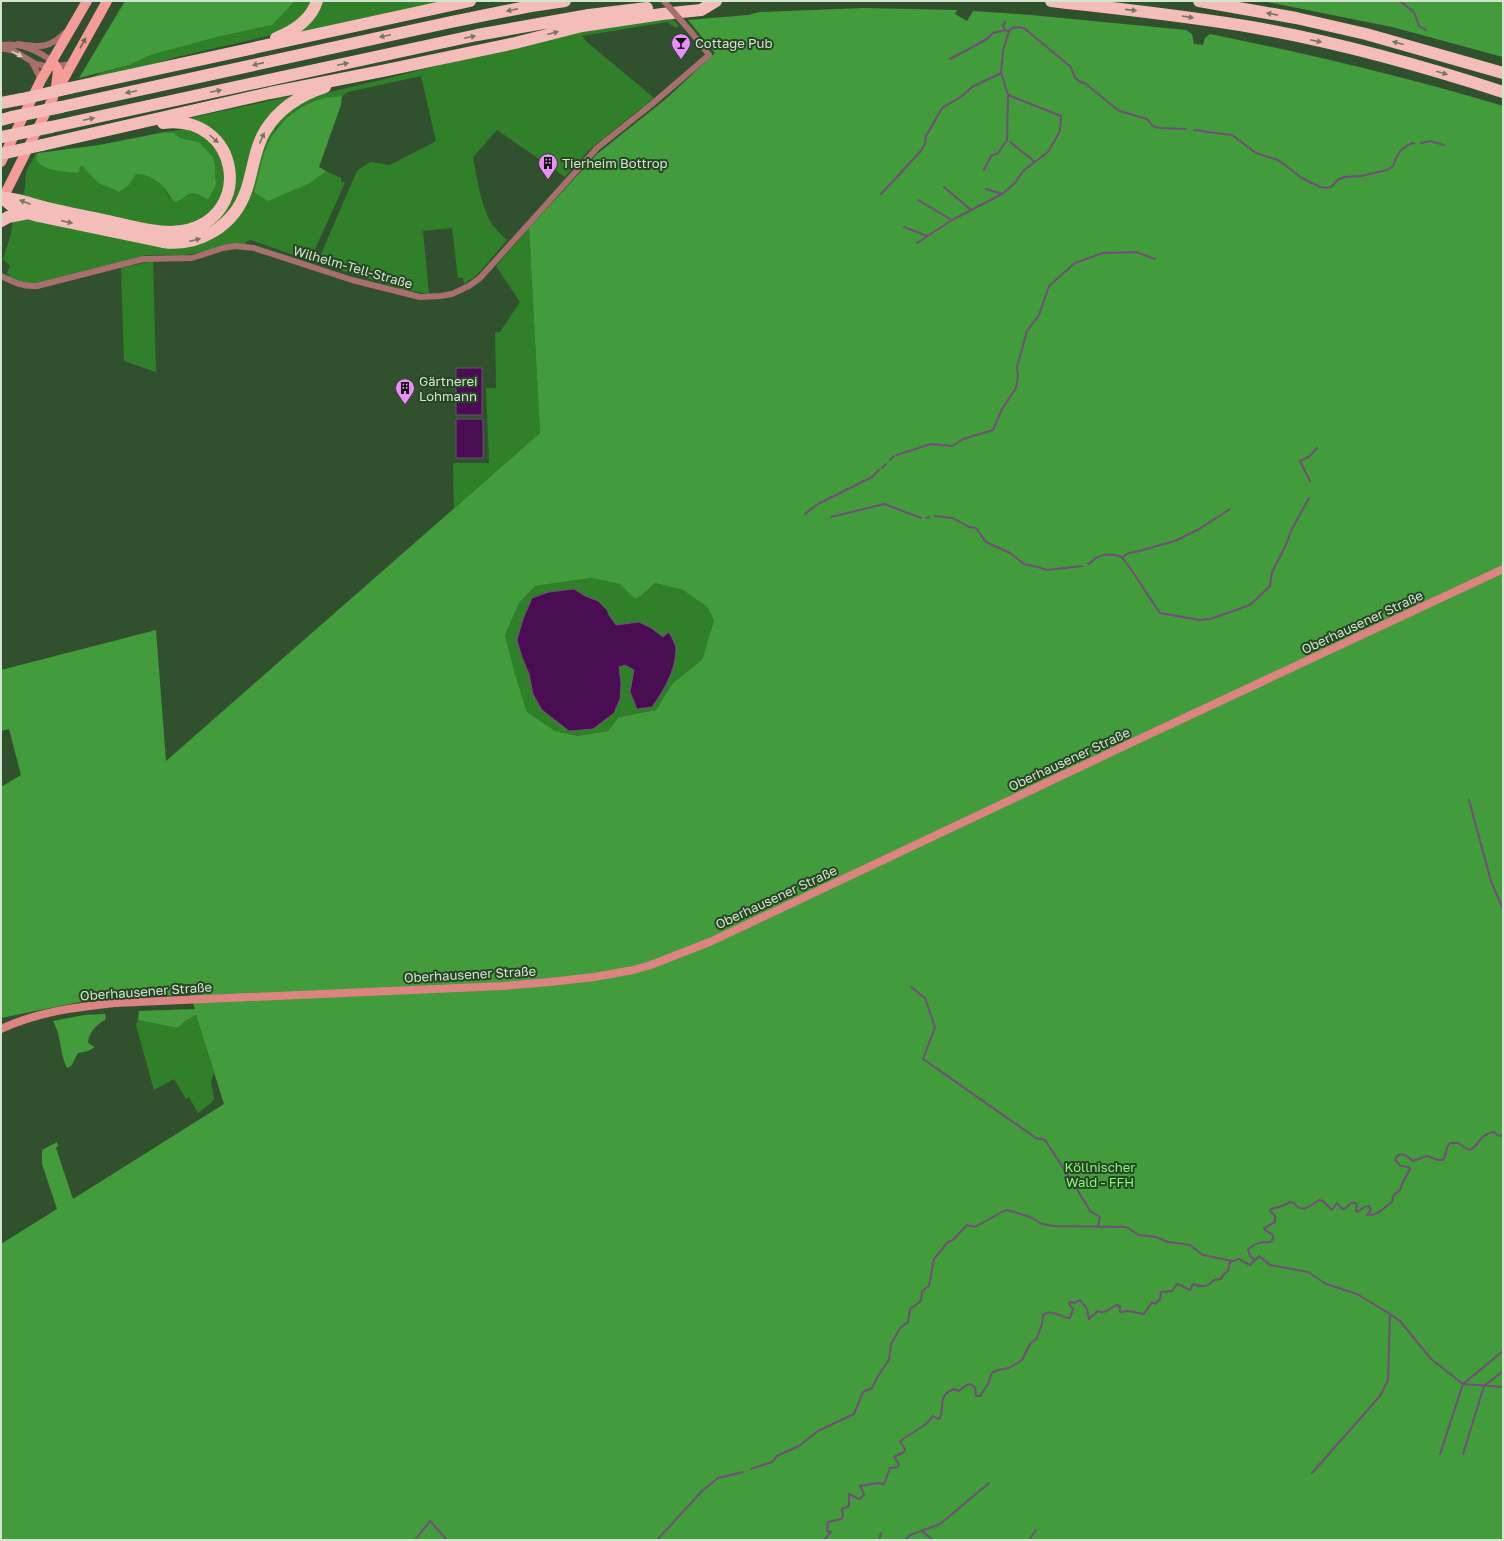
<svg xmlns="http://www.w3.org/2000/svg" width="1504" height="1541" viewBox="0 0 1504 1541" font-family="'Golos Text',sans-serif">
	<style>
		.green { fill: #308029; fill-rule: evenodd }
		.forest { fill: #439c3b; fill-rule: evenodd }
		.water { fill: #4a0c53; stroke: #734d79 }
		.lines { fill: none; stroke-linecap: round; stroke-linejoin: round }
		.stream { stroke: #734d79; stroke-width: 2 }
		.street { stroke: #a76f6d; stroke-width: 6 }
		.secondary { stroke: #db8481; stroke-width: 8 }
		.primary { stroke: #f59b98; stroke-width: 10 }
		.highway { stroke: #f4bdba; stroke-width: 12 }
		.street-bridge { stroke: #a76f6d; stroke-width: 6 }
		.highway-bridge { stroke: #f4bdba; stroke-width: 12 }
		.oneway { fill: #797660 }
		.oneway2 { fill: #6f644d }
		.oneway3 { fill: #ccd3c2 }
		.labels { text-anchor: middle; stroke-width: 4; stroke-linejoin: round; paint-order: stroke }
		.poi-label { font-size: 13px; fill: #d3e5d1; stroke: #274624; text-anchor: start }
		.street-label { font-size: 13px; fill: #d3e5d1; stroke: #274624 }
		.park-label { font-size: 13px; fill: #89f77e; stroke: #274624 }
	</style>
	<rect width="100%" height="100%" fill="#31512e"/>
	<path class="green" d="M295,1H314L306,15L276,34L177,57L137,69L91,78L100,73L129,65L151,55L217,37L272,25Z
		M322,1H444L295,34Z
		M670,16L679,26L676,28L667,22L582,36L587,42L654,98L589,150L565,177L497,130L473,157C476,174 482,210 492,224C496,230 502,235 507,240L477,275L464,284L463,278H458L452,228L423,231L429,294L402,289L320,264L318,261L357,171L370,162L390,165L436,141L421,76L348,92L342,96L321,99L306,105L291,115L276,128L254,192L324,173L326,171L341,178V181L345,183L311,258L308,260L302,258L251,240L246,242V244H226L210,250L186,255H146L38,283H25L8,277L10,275L7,273L10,266L3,259L11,234L13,219H31L149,243L225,228L261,151L276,123L302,102L326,93L385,79L476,56L602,27Z
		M296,95L280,107L243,190L221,222L190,237L136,232L211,223L232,165L186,119Z
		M185,129L203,136L218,152L225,170L224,189L218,203L208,215L183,227L154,226L28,198L23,194L25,188L26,172L36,153H38L36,158L49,168L77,173L80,167L82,166L98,183L119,192L128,186L136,173C145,173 158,181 164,188C166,191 167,195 169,197C171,199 175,200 178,201C193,192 192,192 208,200L216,185L215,165L213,157L199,142L180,138L174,133L165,132Z
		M529,228L540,433L454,508L453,463H489L486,388H496L495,332H500L520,302L496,266Z
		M153,261L156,372L124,361L121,268Z
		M591,578L620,584L635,599L642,595L655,583L683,590L707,607L714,620L702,660L673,683L656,710L619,717L608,731L577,736L555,731L527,712L515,674L505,635L519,603L535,586ZM574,589L585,596L598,601L607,610L609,615L616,625C641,622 642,621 663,637L669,632L630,692L634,670L625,665L619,667C621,685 621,696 614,713L533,694L529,674L522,657Z
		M196,1015L214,1073L211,1082L214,1099L211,1103L198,1113L189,1097L186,1099L174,1079L154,1090L136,1025L138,1020L178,1028L185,1021Z"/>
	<path class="forest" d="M125,1H295L272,25L217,37L151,55L129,65L79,78Z
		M1262,1H1503V57L1392,27Z
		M864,8L957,10L955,14L967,21L973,11L1031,15L1186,30L1192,34L1194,44L1203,45L1205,38L1210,34C1309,54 1407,77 1503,106V1540H1V1244L57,1209L42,1164V1150L57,1142L58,1146L56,1148L73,1199L224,1104L196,1015L185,1021L178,1028L138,1020L139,1011L195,1009L190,994L85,1001L1,1018V787L21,775L9,729L1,731V670L156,630L166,761L540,433L529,228L597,154L667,98L715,53L688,20L748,15L760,12ZM591,578L620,584L635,599L642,595L655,583L683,590L707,607L714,620L702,660L673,683L656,710L619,717L608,731L577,736L555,731L527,712L515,674L505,635L519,603L535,586Z
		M342,96L341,105L319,167L326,171L324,173L308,184L268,201L254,192C259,176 261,159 268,144C278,122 298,106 321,99C327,97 335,97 342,96Z
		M165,132L174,133L180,138L199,142L213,157L215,165L216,185L208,200C204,198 200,195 196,194C188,191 182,201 175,202C170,198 168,193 165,189C159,181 145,173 136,174L128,186L119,192L98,183L82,166L80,167L79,172L77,173C66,172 40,171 36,158L38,153L99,145Z
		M105,1014L106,1019C96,1025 89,1032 88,1043L95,1047L88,1051L78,1053L71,1066L67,1068C59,1052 62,1037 53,1021L84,1015Z"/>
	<path class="water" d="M456,368H482V415H456Z
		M456,419H483V458H456Z
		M574,589L585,596L598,601L607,610L609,615L616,625L639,622L651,628L663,637L669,632C671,637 676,644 676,650C675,672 664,690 652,707L637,709L630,692L634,670L625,665L619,667L621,684L620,699L614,713L593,729L569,731L542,710L533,694L529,674L522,657L517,640L523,619L532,598L549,592Z"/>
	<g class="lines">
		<path class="stream" d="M1400,1L1414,12L1419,26L1426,30
			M1005,22L1003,26L1005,30L1009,31L1012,28L1019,27L1025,29L1071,67L1075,78L1079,81L1086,84L1119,111L1147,119L1153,126L1159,128L1186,129
			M950,59L987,39L993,33L1005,30
			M1194,130L1232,135L1256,153L1278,160L1302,178L1320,187L1326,188L1331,187L1339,179L1345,177L1361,176L1387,170L1393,166L1396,158L1401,150L1410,144L1414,143
			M1010,142L1035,162
			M1421,143L1431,141L1444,145
			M984,170L991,156L998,153L1007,140L1008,95
			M944,187L971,210
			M986,189L1002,194
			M881,194L920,152L925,144L926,136L942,108L962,96L972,87L1001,73
			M918,200L952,220
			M904,227L927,236
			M917,243L952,220L1002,194L1015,183L1023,171L1048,152L1060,131L1061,116L1008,95L1001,73L1003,51L1009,31
			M897,455L931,444L952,446L963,439L993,430L1002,409L1016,388L1018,376L1017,367L1027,331L1039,315L1049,286L1075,263L1103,253L1136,252L1155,259
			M890,460L894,456
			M882,468L886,464
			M1310,481L1300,461L1309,457L1317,448
			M805,514L818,504L872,477L879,470
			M935,516L953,518L969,527L976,528L986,542L1010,553L1024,564L1038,567L1047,570L1082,566
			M831,517L884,504L921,518
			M926,518L929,517
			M1122,557C1136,575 1147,595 1160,613L1200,620L1210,619L1250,605L1270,586L1272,572L1286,545L1291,531L1309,498
			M1088,564C1091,563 1093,560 1096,558C1105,553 1114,554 1122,557L1129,553L1135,552L1175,541L1199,529L1230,509
			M1469,800L1491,881L1503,909
			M911,987L925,998L935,1027L923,1059L1036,1138L1045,1140L1077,1189L1090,1211L1100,1217L1098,1226
			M1255,1260L1259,1256L1270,1265L1308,1272L1326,1284L1357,1294L1390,1314L1400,1321L1431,1359L1463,1384L1503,1387
			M1440,1454L1463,1384L1503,1351
			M1463,1454L1484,1386L1503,1371
			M751,1469L772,1462L777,1456L799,1446L818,1431L854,1414L863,1392L872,1388L878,1376L889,1360L891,1344L900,1328L908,1322L910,1309L921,1301L922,1291L929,1286L934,1259L948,1242L953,1240L967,1225L975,1227L1002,1212L1007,1210L1030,1217L1042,1224L1054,1226L1126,1227L1139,1235L1156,1237L1168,1242L1190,1245L1203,1255L1232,1261
			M1312,1473L1380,1396L1388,1380L1390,1314
			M922,1531L933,1540
			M415,1540L430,1521L447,1540
			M657,1540L702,1491L718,1478L743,1472
			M808,1540H817
			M824,1540L831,1532L827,1531L828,1522L842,1519L843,1516L842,1509L849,1506V1494L859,1499L862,1497L864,1494L860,1486L878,1483L884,1484L890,1468L898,1467L899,1464L894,1457L904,1452L905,1449L900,1442L903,1439L926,1424L933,1416L938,1419L940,1418C945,1405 937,1396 954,1389L959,1391L965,1386L970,1384L975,1387L976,1396H980L988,1384L992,1373L998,1370L1009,1368L1022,1360L1030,1344L1037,1338L1042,1324L1043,1315C1052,1308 1060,1318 1070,1318L1073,1309L1069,1304L1070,1302L1075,1303L1080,1300L1087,1309L1089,1319L1098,1311C1105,1315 1111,1307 1117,1305L1120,1306V1312L1128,1311L1144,1314L1152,1302L1155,1304L1160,1299L1161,1292L1172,1291L1177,1284L1181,1285L1185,1288L1190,1290L1193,1284C1203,1288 1207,1287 1214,1280L1221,1279L1223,1275L1228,1271L1230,1262L1239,1259L1250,1265L1255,1260L1250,1256L1248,1250C1254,1243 1261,1242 1270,1242L1273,1239V1235L1265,1230L1264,1228L1275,1222V1216L1270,1211L1271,1209L1282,1206L1290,1202L1294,1203C1302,1214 1310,1206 1319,1200L1323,1201L1332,1210L1337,1203L1341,1208L1344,1209C1349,1207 1350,1200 1357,1204L1356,1210L1357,1212L1366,1206H1369L1371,1210L1367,1215C1381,1215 1382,1208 1392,1202L1393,1196L1401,1189V1186L1410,1169L1408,1167L1401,1166L1395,1160C1399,1149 1407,1156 1413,1161L1427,1156L1438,1160H1443C1447,1154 1445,1148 1450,1143H1458L1469,1150C1479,1148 1478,1134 1494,1132L1499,1136L1503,1135
			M879,1540L881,1533
			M905,1540L910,1535L940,1524L989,1483
			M1029,1540L1036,1530"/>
		<path class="street" d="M18,44C40,47 48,49 65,33
			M1,45C20,42 37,50 52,61
			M1,48L14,51L36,64L49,67L72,64
			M32,62L41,80
			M1,276C13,282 23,287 37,286L143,259L192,258L223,248L236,246L254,248L352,280L420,297L440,296L452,294L469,286L480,278L597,148L652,104L709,55L692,33"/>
		<path class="secondary" d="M1,1029C37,1012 76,1007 115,1003L503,986L550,982L594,977L633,970L651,965L712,941L1135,741L1503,569"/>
		<path class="primary" d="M52,61L58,70L56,87
			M58,89L107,1
			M1,162L41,80L87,1
			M3,198L53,98"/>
		<path class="highway" d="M1051,1C1120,9 1189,16 1257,28C1340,43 1423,66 1503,92
			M1199,1L1296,18L1366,34L1503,73
			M276,38C294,31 311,20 317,1
			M70,88L470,1
			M1,103L22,99
			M61,107L451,22L531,6L565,1
			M1,120L12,117
			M51,127L477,35L589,15L647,8
			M42,145L270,93L382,71L515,43L582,26L662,14L701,10L716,1
			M1,197L17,210L38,216L163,242C199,247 234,226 246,191C253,172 254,149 265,131C279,108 300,95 325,87
			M3,198C16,198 24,202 36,205C58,211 81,215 104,220C127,225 159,235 182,231C256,218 240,113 163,123
			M1,221L8,217L28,213"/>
		<path class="street-bridge" d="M664,1L692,33"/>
		<path class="highway-bridge" d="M22,99L70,88
			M12,117L61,107
			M2,137L51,127
			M1,154L42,145"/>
	</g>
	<defs><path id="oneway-solid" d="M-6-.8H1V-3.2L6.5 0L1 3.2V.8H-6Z"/></defs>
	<g class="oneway">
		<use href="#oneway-solid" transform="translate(512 10) rotate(169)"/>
		<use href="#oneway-solid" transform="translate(1131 10) rotate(6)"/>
		<use href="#oneway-solid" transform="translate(1272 14) rotate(-169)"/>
		<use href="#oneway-solid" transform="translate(1188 17) rotate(9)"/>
		<use href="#oneway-solid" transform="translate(553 33) rotate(-14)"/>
		<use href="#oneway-solid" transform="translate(385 36) rotate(168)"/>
		<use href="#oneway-solid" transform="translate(470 37) rotate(-12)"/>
		<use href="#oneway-solid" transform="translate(1316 41) rotate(12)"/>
		<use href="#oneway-solid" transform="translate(1398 43) rotate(-165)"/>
		<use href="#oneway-solid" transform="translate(258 64) rotate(167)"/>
		<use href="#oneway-solid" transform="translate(343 64) rotate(-12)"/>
		<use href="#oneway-solid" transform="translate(1442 73) rotate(16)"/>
		<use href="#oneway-solid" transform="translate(216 91) rotate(-12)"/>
		<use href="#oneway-solid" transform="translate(131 92) rotate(168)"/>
		<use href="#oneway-solid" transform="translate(89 119) rotate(-12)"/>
		<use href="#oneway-solid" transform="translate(262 138) rotate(-66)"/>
		<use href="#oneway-solid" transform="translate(214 139) rotate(42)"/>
		<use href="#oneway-solid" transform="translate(25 202) rotate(-159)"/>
		<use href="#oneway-solid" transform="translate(67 222) rotate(13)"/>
		<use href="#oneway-solid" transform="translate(195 240) rotate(-15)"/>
	</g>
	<use class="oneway2" href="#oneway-solid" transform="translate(83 43) rotate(-61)"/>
	<use class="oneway3" href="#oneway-solid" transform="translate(17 54) rotate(27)"/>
	<defs>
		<g id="bar-pin" transform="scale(1)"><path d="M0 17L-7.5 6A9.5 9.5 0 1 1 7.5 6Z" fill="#ec8cfb" stroke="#274624"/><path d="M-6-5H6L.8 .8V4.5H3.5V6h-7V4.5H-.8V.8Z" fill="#111"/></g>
		<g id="building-pin" transform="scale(1)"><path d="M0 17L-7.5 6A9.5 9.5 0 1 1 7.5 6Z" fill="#ec8cfb" stroke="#274624"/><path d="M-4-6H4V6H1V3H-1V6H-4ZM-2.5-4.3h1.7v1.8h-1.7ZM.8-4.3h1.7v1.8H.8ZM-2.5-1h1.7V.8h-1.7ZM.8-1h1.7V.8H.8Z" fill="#111"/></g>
	</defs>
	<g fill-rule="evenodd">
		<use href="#bar-pin" x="681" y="43"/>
		<use href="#building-pin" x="548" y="163"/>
		<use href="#building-pin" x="405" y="388"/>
	</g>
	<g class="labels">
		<g class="poi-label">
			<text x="695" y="48">Cottage Pub</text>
			<text x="562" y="168">Tierheim Bottrop</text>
			<text x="419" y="386">Gärtnerei<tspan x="419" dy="15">Lohmann</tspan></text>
		</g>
		<g class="street-label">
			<text transform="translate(353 267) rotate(16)" y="5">Wilhelm-Tell-Straße</text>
			<text transform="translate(1362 622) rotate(-25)" y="5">Oberhausener Straße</text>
			<text transform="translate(1069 759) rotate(-25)" y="5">Oberhausener Straße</text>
			<text transform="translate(776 897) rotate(-25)" y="5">Oberhausener Straße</text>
			<text transform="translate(470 974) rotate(-3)" y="5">Oberhausener Straße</text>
			<text transform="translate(146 991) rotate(-4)" y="5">Oberhausener Straße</text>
		</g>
		<g class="park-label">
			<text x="1100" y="1172">Köllnischer<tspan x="1100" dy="15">Wald - FFH</tspan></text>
		</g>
	</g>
	<rect width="1504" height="1541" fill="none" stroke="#d3e5d1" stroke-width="4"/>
</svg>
